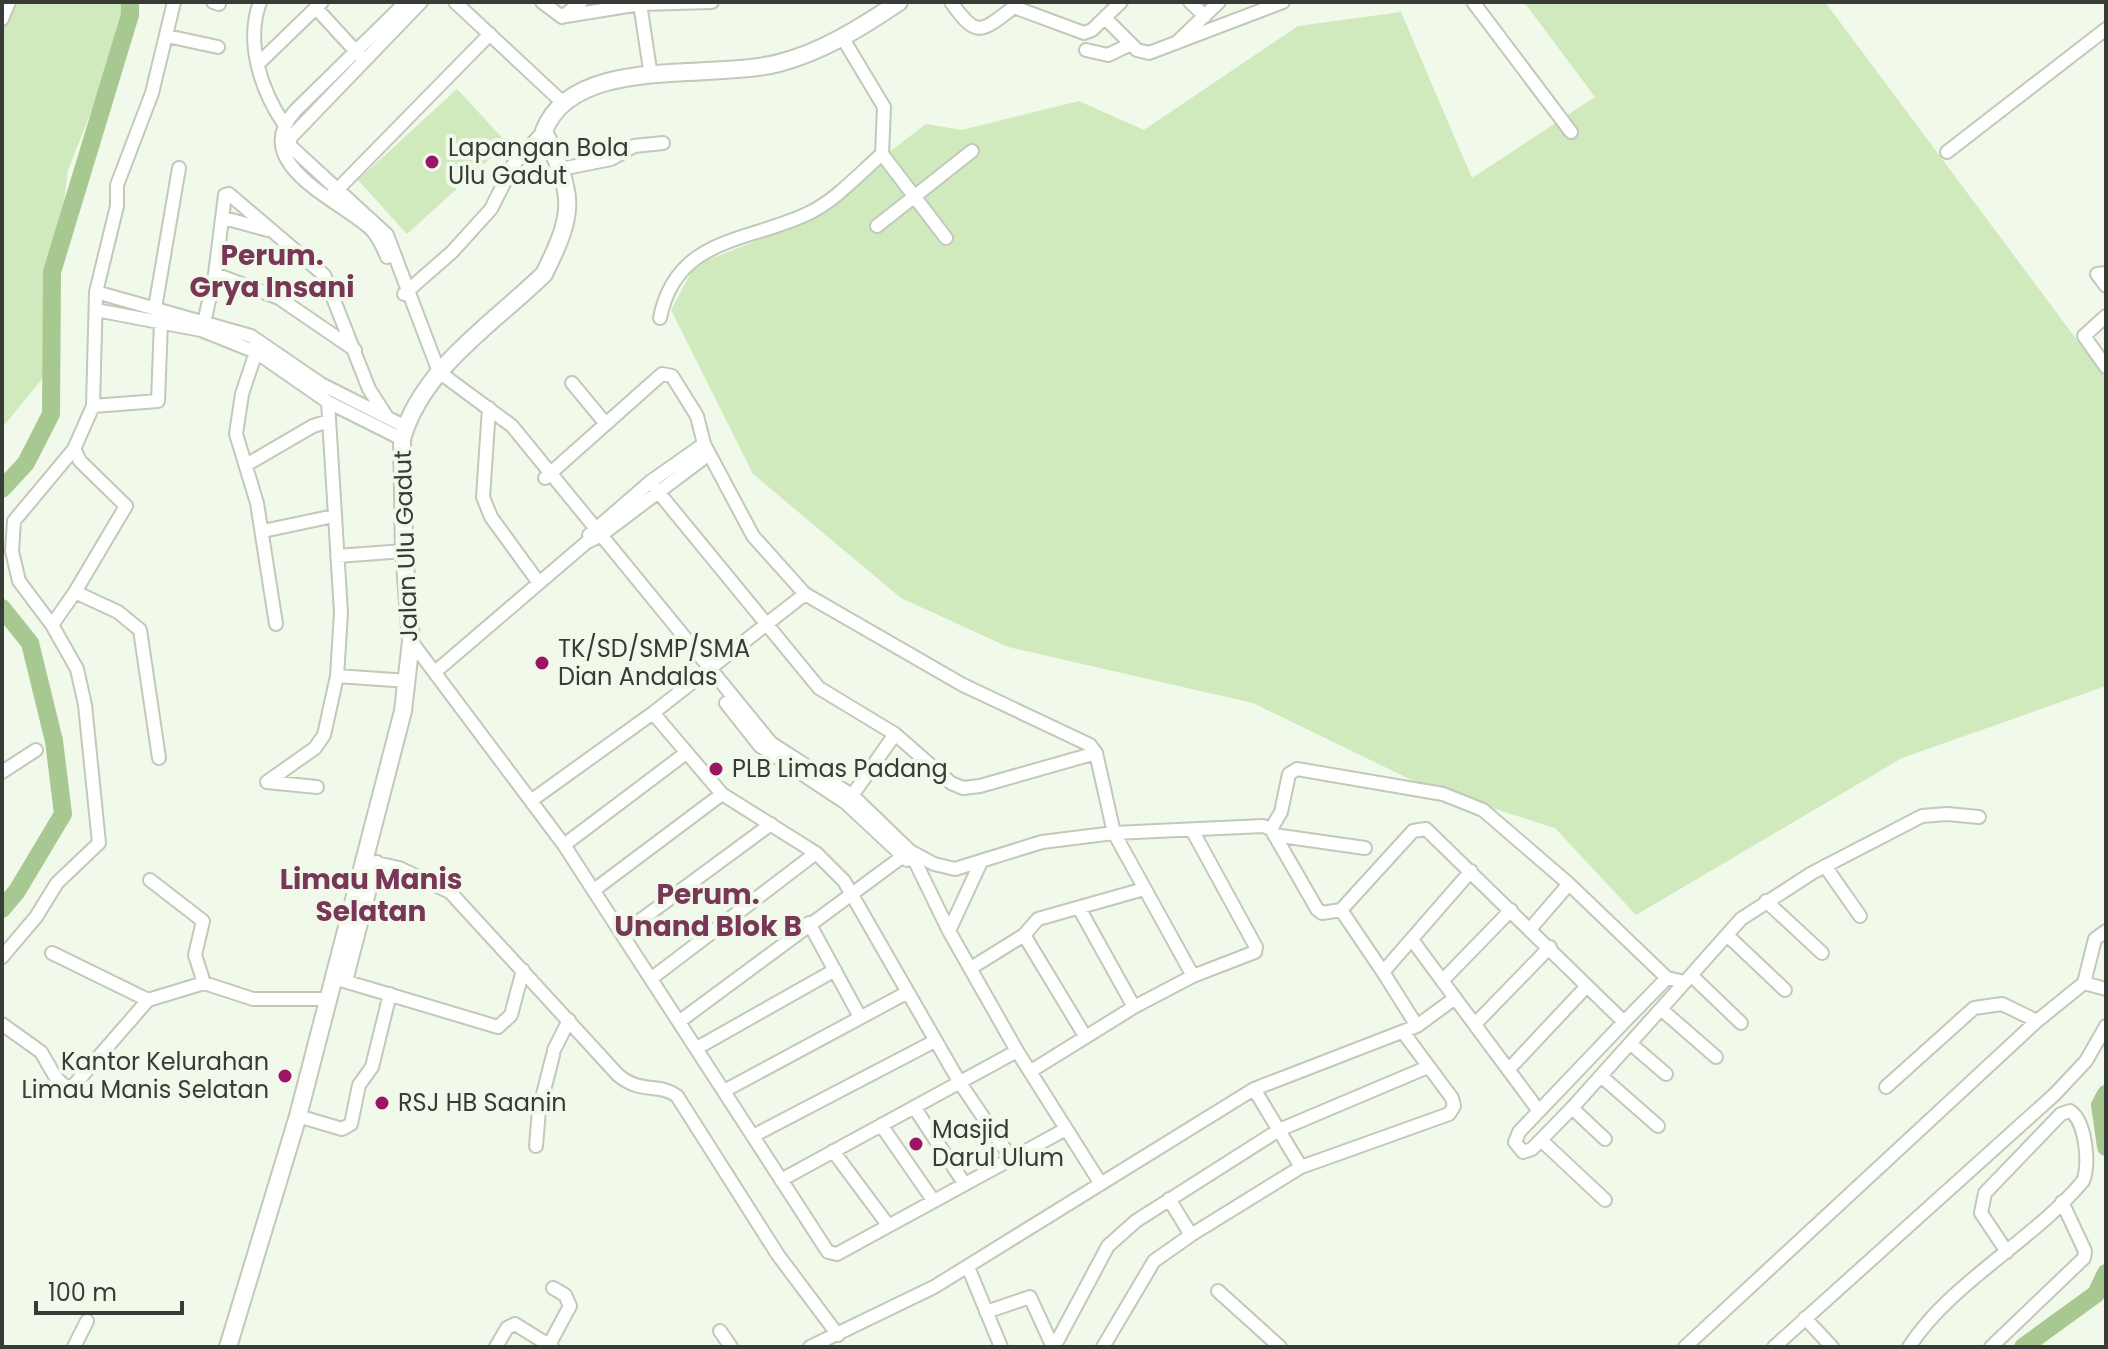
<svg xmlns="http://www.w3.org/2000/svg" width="2108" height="1349" viewBox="0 0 2108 1349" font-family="Poppins,sans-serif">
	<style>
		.green { fill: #d0e9bd }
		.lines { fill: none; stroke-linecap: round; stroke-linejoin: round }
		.river { stroke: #a8c891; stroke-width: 18 }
		.street-casing { stroke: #c0c9ba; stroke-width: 16 }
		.secondary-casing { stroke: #c0c9ba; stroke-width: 20 }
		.street { stroke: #fff; stroke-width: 12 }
		.secondary { stroke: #fff; stroke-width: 16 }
		.poi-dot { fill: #9c1464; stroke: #f0f9ea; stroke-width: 3 }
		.labels { text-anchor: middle; stroke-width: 8; stroke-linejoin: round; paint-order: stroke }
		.poi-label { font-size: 24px; fill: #383c36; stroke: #f0f9ea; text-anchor: start }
		.street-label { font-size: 24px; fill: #383c36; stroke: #f0f9ea }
		.quarter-label { font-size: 28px; font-weight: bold; fill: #793757; stroke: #f0f9ea }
	</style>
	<rect width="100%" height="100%" fill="#f0f9ea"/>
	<path class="green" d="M2,2H124L125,26L68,170L42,379L2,428Z
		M1524,2H1825L2106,379V686L1902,758L1636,915L1555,828L1426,787L1253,703L1008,647L901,598L753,474L671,310L695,265L789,228L926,124L962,130L1079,101L1144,130L1298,26L1401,12L1472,178L1595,97Z
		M457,89L507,143L407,234L358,180Z"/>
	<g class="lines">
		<path class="river" d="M2,489L26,463L51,414L52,272L130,15V2
			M2,608L30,643L54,741L63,814L17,891L2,909
			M2106,1094L2100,1105L2106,1147
			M2023,1347L2096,1294L2106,1273"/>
		<g class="street-casing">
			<path id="street" d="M213,2L219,4
				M260,2C245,43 261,90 284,124
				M421,2L291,137L289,145L387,235L439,372L512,426L771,743L853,796L910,851L949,931L1017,1051L1101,1184
				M455,2L561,101
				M542,2L562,17L581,2
				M951,2C977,39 981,32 1014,7L1084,33L1092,30L1121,2
				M1190,2L1205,16
				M1473,2L1571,132
				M640,4L651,76
				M316,8L361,57
				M566,16L640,4L712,2
				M1105,18L1137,50L1149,53L1283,2
				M2,19L9,2
				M167,36L218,47
				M842,37L884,107L882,154L946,238
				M1176,43L1219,2
				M1086,50L1108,55L1131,44
				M258,64L322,2
				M1947,152L2106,29
				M561,169L611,159L634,146L663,143
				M332,195L490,34
				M224,218L268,230
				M877,226L972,151
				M387,257C383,247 379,237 371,229C338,199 248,164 295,111L406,2
				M2106,273L2097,274L2106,286
				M215,274L279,298L355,350
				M96,292L251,336L321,384L406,427
				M404,294L452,252L491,209L513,165L544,131
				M155,308L179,168
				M96,310L201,330L256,352L242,394L236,434L257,503L276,624
				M2106,316L2084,336L2106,367
				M660,318C676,236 750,242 809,213C836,200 859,174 882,154
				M204,323L215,274L225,195L229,194L324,275L369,389L387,417
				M256,352L328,402L402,439
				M572,383L606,424
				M93,406L158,401L161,322
				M489,408L483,497L491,517L539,583L587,542L600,536L709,454
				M246,465L313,426L329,421
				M545,478L662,374L672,376L697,416L704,444L753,536L805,594L963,685L1090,745L1096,753L1114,833L1193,976
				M650,482L819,688L895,734L951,783L963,788L980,786L1096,753
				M263,531L334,516
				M589,535L650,482L704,444
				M337,556L404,551
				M75,592L118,612L140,630L159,758
				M52,625L75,592L126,506L80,461L74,449
				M411,641L564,845L828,1252L837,1254L1066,1129
				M435,672L539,583
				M337,676L408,681
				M726,703L760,746L846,803L907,860
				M653,713L722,794L816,853L844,881L960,1083L1011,1158
				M2,772L36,750
				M267,782L315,748L324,735L337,676L341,613L328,402
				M267,782L317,787
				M532,800L653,713L805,594
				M849,800L895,734
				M1271,829L1281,812L1289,774L1297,769L1443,794L1483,810L1569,884L1667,978
				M1274,835L1365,848
				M564,845L686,753
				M363,860L399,868L450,892L618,1075C642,1095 658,1082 677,1096L778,1255L838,1335
				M1825,866L1860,916
				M1471,871L1383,972L1417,1026L1455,998L1539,1111
				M150,880L203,921L195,955L204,983L253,999H329
				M594,890L722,794
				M1766,901L1822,953
				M1079,908L1134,1007
				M1341,910L1383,972
				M809,923L860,1017
				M1530,929L1569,884
				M949,931L980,864
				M623,933L771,824
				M1727,935L1785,990
				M1413,941L1455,998
				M52,953L148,1000
				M2,957L36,917L57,883L99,843L85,705L77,669L52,625L19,581L12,551L14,521L74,449L93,406L96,292L117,206V185L152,93L174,2
				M971,968L1024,935
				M1692,976L1741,1023
				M334,978L498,1027L511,1015L523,970
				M652,978L816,853
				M346,981L377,862
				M1442,981L1511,910
				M2084,983L2095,939L2106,931
				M1662,1010L1716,1057
				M680,1021L910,851L934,864L955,869L1042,842L1114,833L1263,826L1271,829L1317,909L1322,913L1341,910L1413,831L1426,829L1624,1022L1519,1132L1515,1142L1523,1152L1532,1149L1572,1108
				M1624,1022L1667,978L1685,982L1741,919L1812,873L1922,816L1947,814L1979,817
				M1476,1023L1550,947
				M2,1024L41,1052L56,1078L67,1088L75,1084L148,1000L204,983
				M1085,1036L1024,935L1038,919L1144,889
				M1631,1044L1666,1074
				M697,1048L835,970
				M554,1050L569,1020
				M1509,1069L1587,986
				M1031,1071L1134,1007L1193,976L1255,952L1256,947L1192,830
				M1601,1076L1658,1126
				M1886,1087L1974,1008L2002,1004L2037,1021
				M1254,1089L1301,1167
				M724,1091L908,992
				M914,1107L964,1183
				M298,1116L342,1129L351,1124L359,1085L372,1067L390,994
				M881,1125L933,1200
				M753,1136L935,1041
				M1605,1139L1572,1108L1685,982
				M1541,1140L1605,1200
				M536,1146L539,1110L553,1055
				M833,1151L888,1225
				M781,1180L1017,1051
				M1169,1199L1191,1235
				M968,1267L1001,1347
				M1218,1291L1280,1347
				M986,1312L1030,1297L1053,1347
				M1805,1318L1832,1347
				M720,1331L731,1347
				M549,1345L570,1306L565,1295L553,1288
				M74,1347L87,1321
				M496,1347L507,1328L515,1324L552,1347
				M810,1347L934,1287L1254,1089L1417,1026
				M1054,1347L1108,1246L1136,1221L1279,1130L1428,1067
				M1103,1347L1154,1261L1191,1235L1301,1167L1449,1114L1454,1106L1452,1098L1403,1032
				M1685,1347L2037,1021L2084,983L2106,989
				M1774,1347L2055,1094L2086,1061L2106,1026
				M1909,1347C1949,1284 2034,1240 2083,1181C2090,1166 2086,1121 2070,1111L2061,1114L1985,1193L1981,1213L2007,1252
				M1991,1347L2084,1258L2085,1251L2062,1202"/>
		</g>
		<g class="secondary-casing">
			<path id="secondary" d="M228,1347L298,1116L403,711L411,641L404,551L402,439C422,368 494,323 544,274C577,208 573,196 544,131C573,54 712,81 779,63C822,52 862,27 899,2"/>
		</g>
		<use href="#street" class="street"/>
		<use href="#secondary" class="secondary"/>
	</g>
	<g class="poi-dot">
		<circle cx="432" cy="162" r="8"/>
		<circle cx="542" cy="663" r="8"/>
		<circle cx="716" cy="769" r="8"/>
		<circle cx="285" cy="1076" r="8"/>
		<circle cx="382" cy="1103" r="8"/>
		<circle cx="916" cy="1144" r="8"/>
	</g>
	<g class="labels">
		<g class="poi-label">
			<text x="448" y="156">Lapangan Bola<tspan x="448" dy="28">Ulu Gadut</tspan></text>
			<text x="558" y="657">TK/SD/SMP/SMA<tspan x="558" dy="28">Dian Andalas</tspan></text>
			<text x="732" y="777">PLB Limas Padang</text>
			<text x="269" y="1070" text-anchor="end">Kantor Kelurahan<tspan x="269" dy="28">Limau Manis Selatan</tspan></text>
			<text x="398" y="1111">RSJ HB Saanin</text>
			<text x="932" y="1138">Masjid<tspan x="932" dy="28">Darul Ulum</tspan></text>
		</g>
		<g class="street-label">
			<text transform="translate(406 546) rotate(-92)" y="8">Jalan Ulu Gadut</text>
		</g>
		<g class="quarter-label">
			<text x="272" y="265">Perum.<tspan x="272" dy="32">Grya Insani</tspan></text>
			<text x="371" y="889">Limau Manis<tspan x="371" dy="32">Selatan</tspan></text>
			<text x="708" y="904">Perum.<tspan x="708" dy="32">Unand Blok B</tspan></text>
		</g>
	</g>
	<rect width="2108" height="1349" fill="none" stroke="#383c36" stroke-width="8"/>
	<path d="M36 1301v12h146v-12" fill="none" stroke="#383c36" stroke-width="4"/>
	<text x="48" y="1301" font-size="24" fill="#383c36" stroke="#f0f9ea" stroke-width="6" paint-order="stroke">100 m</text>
</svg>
